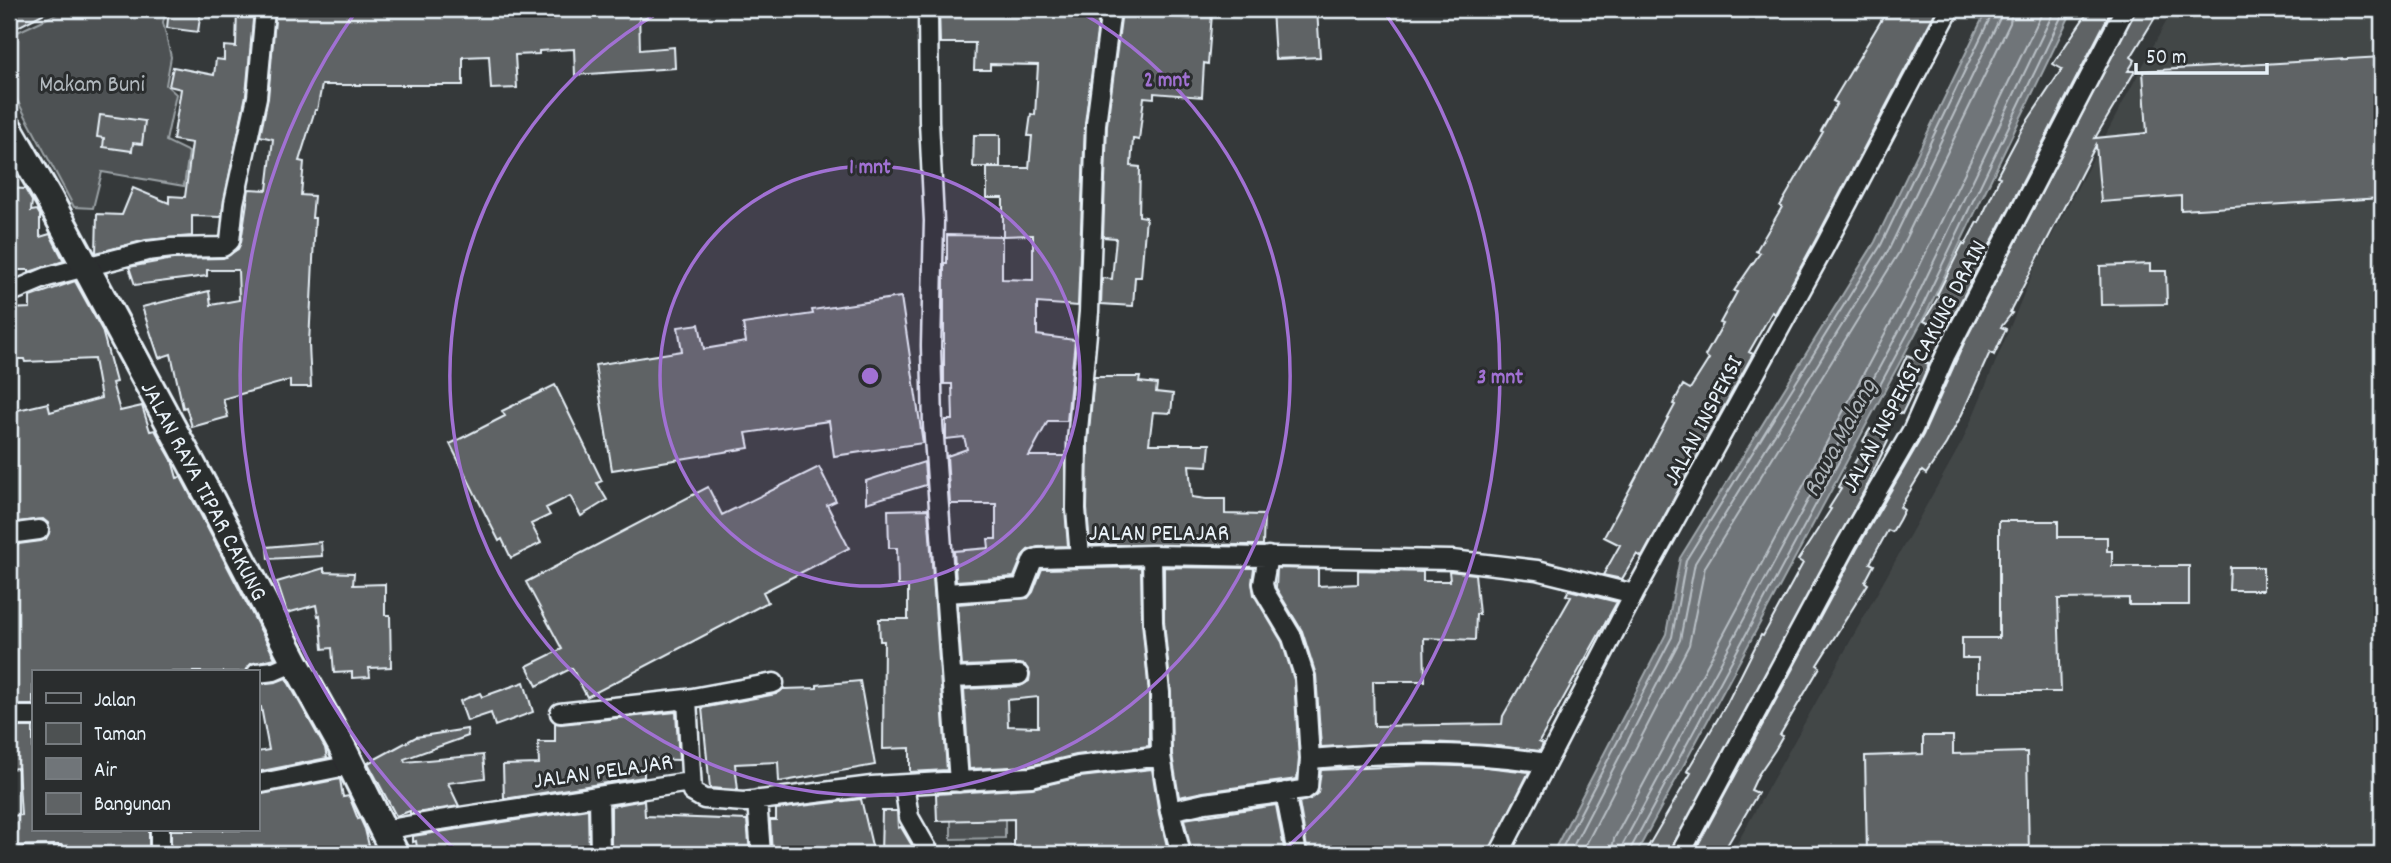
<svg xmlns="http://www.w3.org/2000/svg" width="2391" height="863" viewBox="0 0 2391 863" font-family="Dekko,sans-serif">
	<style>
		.built { fill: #424647 }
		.green { fill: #4d5152; stroke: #9aa1a5; stroke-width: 2 }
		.water { fill: #707579; stroke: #a0a7ac; stroke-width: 2 }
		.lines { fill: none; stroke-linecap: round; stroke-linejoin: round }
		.shore { stroke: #b8bfc5; stroke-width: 2 }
		.building { fill: #5f6365; stroke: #e8f1f8; stroke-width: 2; fill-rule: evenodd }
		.street-casing { stroke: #e8f1f8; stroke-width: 23 }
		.secondary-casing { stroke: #e8f1f8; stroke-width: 32 }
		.street { stroke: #2a2d2e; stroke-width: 18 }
		.secondary { stroke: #2a2d2e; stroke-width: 26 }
		.ring { fill: none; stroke: #a171d3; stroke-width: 3.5 }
		.labels { text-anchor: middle; stroke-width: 6; stroke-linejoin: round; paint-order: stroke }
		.park-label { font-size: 24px; fill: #b2b9be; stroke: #2a2d2e }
		.street-label { font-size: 24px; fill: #e8f1f8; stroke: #2a2d2e }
		.water-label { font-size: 26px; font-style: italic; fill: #acb3b8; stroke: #2a2d2e }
		.centre { fill: #a171d3; stroke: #2a2d2e; stroke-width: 3.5 }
		.ring-label { font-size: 21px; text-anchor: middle; font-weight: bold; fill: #a171d3; stroke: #2a2d2e; stroke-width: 6; stroke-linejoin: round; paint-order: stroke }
	</style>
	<rect width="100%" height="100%" fill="#35393a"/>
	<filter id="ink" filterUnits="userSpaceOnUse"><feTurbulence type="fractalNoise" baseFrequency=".0143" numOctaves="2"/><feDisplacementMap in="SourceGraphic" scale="14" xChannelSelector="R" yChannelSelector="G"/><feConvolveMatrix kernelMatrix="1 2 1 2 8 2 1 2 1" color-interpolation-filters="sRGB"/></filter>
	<g filter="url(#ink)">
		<path class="built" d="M2173,9H2382V854H1731L1963,440L2035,267Z"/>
		<path class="green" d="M67,9H167L163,22L171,57L166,85L176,94L166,141L189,152L184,186L102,172L93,208L74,207L9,85V36Z
			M951,810H1005V838L951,839Z"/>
		<path class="water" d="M1987,9H2073L1928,310L1636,854H1552L1666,634L1680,558L1875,242Z"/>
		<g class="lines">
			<path class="shore" d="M1559,854L1672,637L1686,560L1881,245L1992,14L1993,9
				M1569,854L1680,640L1695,563L1889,249L2000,18L2002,9
				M1581,854L1689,645L1705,567L1898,254L2010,23L2012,9
				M1611,854L1614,839L1904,298L2044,9
				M1621,854L1623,844L1914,303L2055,9
				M1630,854L1631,848L1922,307L2065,9"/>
		</g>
		<path class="building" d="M9,9H52L18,27Z
			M169,9L201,11L198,32L167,28Z
			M237,9H254L246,95L221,217L192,216V236L146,240L96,253L97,214L122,215L133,188L169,203V196L185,197L192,143L173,140L181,89L169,86L173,67L214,75L216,59L224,60V46L236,47Z
			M276,9H639L640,50L674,47L675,68L575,75L574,49L539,51V54L515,55L517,88L491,89L489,56L463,57V85H322L317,110H315L299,161L304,162L301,195L314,196L312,218H315L309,344L311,387H290V380L223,399L228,417L192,427L186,407L183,408L171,354L159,358L142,307L209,291L211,305L239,300L238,270H207V276L135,285L129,267L173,259L223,258L238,249L241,242L249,189L267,190L273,139L260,136L268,98Z
			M939,9H1100L1085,123L1078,306L1037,303V335L1075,340L1067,421H1048L1029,456H1065V509L1068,546L1038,547L1028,550L1023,555L1014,577L956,581L954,551L989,548L988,539H996V504H950L947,456L967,449L964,437L946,439V420H953L952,384H944V263H947V235L1002,236V279L1033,280V235L1003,236V198H987V168H1029L1032,136H1028L1031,114L1035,115L1038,65L990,64V70H974L975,43H940Z
			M1272,9H1317L1320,57L1275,59Z
			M1888,9H1937L1815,241L1775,314L1772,312L1749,352L1753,354L1642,557L1637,554L1622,579L1603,575L1620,545L1604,537L1675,405L1673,404L1683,385L1690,389L1709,359L1705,356L1723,324L1720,323L1737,292L1734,291L1760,253L1756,251L1782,207L1780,206L1823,132L1821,131L1837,103L1833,101Z
			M2090,9H2112L1945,332L1924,321L1939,296L1937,295L1963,243L1965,245L1977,222L1979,223L2000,177L1997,176L2022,129L2062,69L2053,64Z
			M2136,9H2158L2154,15L2156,16L2131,57L2135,60L2128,71H2135L2095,138L2147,133L2143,71L2382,57V198L2181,210V196L2101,202L2096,145L2010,312L2012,313L2001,327L2006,329L1994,355L1990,352L1962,414L1946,444L1926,474L1922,471L1900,507L1904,510L1899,520L1892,532L1888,530L1870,563L1874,565L1865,582L1868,584L1817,665L1820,667L1780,735L1783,736L1775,750L1758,775L1751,790L1758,793L1722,854H1693L1857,549L1923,435L1964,343Z
			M1122,11L1161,13V16L1191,19V12L1212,14L1208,64L1204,63L1202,97L1154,93V98L1144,97L1139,140L1133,139L1131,166L1140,167L1139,216L1146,217L1141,277H1135L1133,306L1101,304L1102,278L1112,279L1116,238L1103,237L1107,125Z
			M100,115L145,121L142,144L133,143L132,151L103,147L104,138L97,137Z
			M974,135H1000V167H973Z
			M9,188L25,189L32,201L31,211L37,210L40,215V237L50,234L64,261L29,272V270H9Z
			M2150,264V271H2166L2167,304L2101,305L2100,266Z
			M75,281L102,330L116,382L112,383L120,411L142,406L150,431L155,430L172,460L177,478L181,477L275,658L251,664L246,671L242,672H33V705H9V576H14L11,545L41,541L46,539L50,529L48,523L43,519L9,523V412L48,403L50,412L101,398L94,359L25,362L24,359H9V309L30,308V297Z
			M901,297L923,443L834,456L829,421L746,433L749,448L612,470L595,365L682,351L678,327L699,324L704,349L746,342L743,324L813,314L812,310Z
			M1907,355L1929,364L1920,385L1917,383L1902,414L1887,407L1901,377L1898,375Z
			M1094,377H1140L1139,382L1157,384L1156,392L1173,394L1171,413L1153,412L1149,444H1210L1208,466L1189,465L1192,497L1206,499H1225V514L1264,515L1263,545H1090L1087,509L1088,442Z
			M555,385L602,481L597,483L607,500L581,516L570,496L546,508L550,515L531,524L541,543L511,558L502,539L499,541L450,444L505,416L502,411Z
			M1870,429L1888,441L1864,491L1669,854H1654L1646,850L1691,773L1687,771L1727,703L1761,635L1763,636L1803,563L1798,560L1831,509L1829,508L1841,489L1838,487L1845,474L1847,475L1866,444L1863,441Z
			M924,462L926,485L866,503V481Z
			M819,467L836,501L827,505L849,548L763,592L768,602L587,697L572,668L537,686L527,666L562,649L526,582L708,487L722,515Z
			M928,509L947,770L910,772V748L883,749L884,641H880L879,619H908V586H898L897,548H889L888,510Z
			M1999,521H2058V537H2107V551H2112V566H2189V605H2129V598L2058,599L2061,692H1978V658H1962V638H1999Z
			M321,542L322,556L268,559L267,547Z
			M1141,567L1142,622L1149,694V746L1076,755L1029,766L969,769L964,689L1020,686L1029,681L1030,674L1025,665L1019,664L962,666L957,604L1028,598L1033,592L1042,569ZM1038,697V727L1008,726L1007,700Z
			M1164,567L1254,568L1252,583L1254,595L1282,642L1294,680L1299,759L1297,779L1203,792L1179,797L1172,755L1171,693L1164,621Z
			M2230,567H2263V590H2229Z
			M324,568V572L354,573L353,585L385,584V615H390L391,667L369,668L370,677L352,678V672L334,673L332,648L323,649L320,615L318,616L316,605L287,613L277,582Z
			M1277,568L1318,569V586L1358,584V570L1423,572V581H1450L1449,571L1475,574L1479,614H1476L1475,640L1424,638L1425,681H1373L1374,726L1502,724L1503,716L1571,597L1566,595L1569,590L1617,602L1539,742L1543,744L1540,751L1488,745L1428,742L1321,747L1316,675L1302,631L1276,588Z
			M286,678L325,748L327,758L257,772V752L269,750L261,707H257V684L276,682Z
			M860,681L875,765L779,782L778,762L735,764L738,790L710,788L702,708L776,694L783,689L817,688V685Z
			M524,682L533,712L495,726L491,713L467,721L460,701L480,693L482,697Z
			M676,712L679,760L644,759V777L504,799L503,765L539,764L538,742H555V723L561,724Z
			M9,727H33V830H149V854H62L61,845L9,846V816L21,815L18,768L9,769Z
			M467,729L468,736L404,759L405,762L483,755L485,778L448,783L459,806L410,814V811L396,816L368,763L416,737Z
			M1923,736H1953V754L2027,752L2029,854H1867L1865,756L1923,754Z
			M1428,765L1486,767L1529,772L1488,854H1308L1299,802L1310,799L1318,793L1321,770Z
			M1152,769L1159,814L1169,854H1014V819L937,821L936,794L1032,788L1080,777Z
			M340,779L343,797L349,796L358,819L360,818L365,829L371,854H171V830H257V795Z
			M861,799L874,854H772L770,820H776V809Z
			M644,800L645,816L747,820L750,854H611V806Z
			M1276,805L1285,854H1192L1184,819Z
			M588,809L589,854H418L416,841L413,842V836Z
			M882,811H897L898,828L901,827L917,854H881Z"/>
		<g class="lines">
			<g class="street-casing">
				<path id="street" d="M928,9L929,121L934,221L931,346L933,424L959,782
					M9,293L47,277L147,251L172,248L223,247L230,241L234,203L257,97L265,9
					M9,534L39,530
					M1152,555L1153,622L1160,693L1161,756L1170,811L1181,854
					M1268,556L1263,584L1265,592L1292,637L1305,678L1310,759
					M1080,557L1076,509L1077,441L1089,312L1096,124L1111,9
					M946,593L1022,588L1033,560L1038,558L1152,555L1452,560L1537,570L1634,594
					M257,673L274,671L295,662
					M952,678L1019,675
					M687,699L774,683
					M560,713L687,699L692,792L704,799L744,802L872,786L1031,777L1078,766L1161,756
					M9,716H33
					M257,784L351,765
					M904,785L909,817L930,854
					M1285,792L1297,854
					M599,796L600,854
					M757,800L761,854
					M1170,811L1205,803L1304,790L1308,787L1310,759C1388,752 1468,750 1546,763
					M160,830V854
					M384,830L440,820L690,782
					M1499,854L1634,594L1825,246L1950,9
					M1680,854L1847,543L1913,429L1946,354L2125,9"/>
			</g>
			<g class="secondary-casing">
				<g id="secondary">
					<path id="s1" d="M9,129L48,197L212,502L295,662L341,745L395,854"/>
				</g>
			</g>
			<use href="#street" class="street"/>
			<use href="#secondary" class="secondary"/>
		</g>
	</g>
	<circle cx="870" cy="376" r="210" fill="#a171d3" fill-opacity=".12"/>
	<g class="ring">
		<circle cx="870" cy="376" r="210"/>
		<path d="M1077 10A420 420 0 1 1 663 10"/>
		<path d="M457 851A630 630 0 0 1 357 10M1383 10A630 630 0 0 1 1283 851"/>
	</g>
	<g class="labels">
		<g class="park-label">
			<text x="92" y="91">Makam Buni</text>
		</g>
		<g class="street-label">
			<text transform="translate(1913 366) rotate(-62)" y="8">JALAN INSPEKSI CAKUNG DRAIN</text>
			<text transform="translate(1702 420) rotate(-62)" y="8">JALAN INSPEKSI</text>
			<text dy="8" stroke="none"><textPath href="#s1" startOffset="411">JALAN RAYA TIPAR CAKUNG</textPath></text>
			<text x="1159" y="540">JALAN PELAJAR</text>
			<text transform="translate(603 770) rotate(-8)" y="8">JALAN PELAJAR</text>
		</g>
		<g class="water-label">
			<text transform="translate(1838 437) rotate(-62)" y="9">Rawa Malang</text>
		</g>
	</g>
	<circle cx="870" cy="376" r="10" class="centre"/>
	<g class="ring-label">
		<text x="1167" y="86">2 mnt</text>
		<text x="870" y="173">1 mnt</text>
		<text x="1500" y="383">3 mnt</text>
	</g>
	<rect width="2391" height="863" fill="none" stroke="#2a2d2e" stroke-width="35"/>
	<rect x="18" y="18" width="2356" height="828" fill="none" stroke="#e8f1f8" stroke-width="2.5" filter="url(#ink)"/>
	<rect x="32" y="670" width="228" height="161" fill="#2a2d2e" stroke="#767b7f" stroke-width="2"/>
	<rect x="46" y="693" width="35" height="10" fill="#2a2d2e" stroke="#767b7f" stroke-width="2"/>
	<text x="94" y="706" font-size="21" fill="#e8f1f8">Jalan</text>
	<rect x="46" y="723" width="35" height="21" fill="#4d5152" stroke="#767b7f" stroke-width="2"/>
	<text x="94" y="740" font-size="21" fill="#e8f1f8">Taman</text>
	<rect x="46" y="758" width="35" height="21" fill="#707579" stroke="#767b7f" stroke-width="2"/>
	<text x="94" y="776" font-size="21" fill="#e8f1f8">Air</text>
	<rect x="46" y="793" width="35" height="21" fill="#5f6365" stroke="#767b7f" stroke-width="2"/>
	<text x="94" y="810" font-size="21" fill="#e8f1f8">Bangunan</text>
	<path d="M2136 63v10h131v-10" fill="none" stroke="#e8f1f8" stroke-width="3.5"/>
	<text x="2146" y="63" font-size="21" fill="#e8f1f8" stroke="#2a2d2e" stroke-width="5" paint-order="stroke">50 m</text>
</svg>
